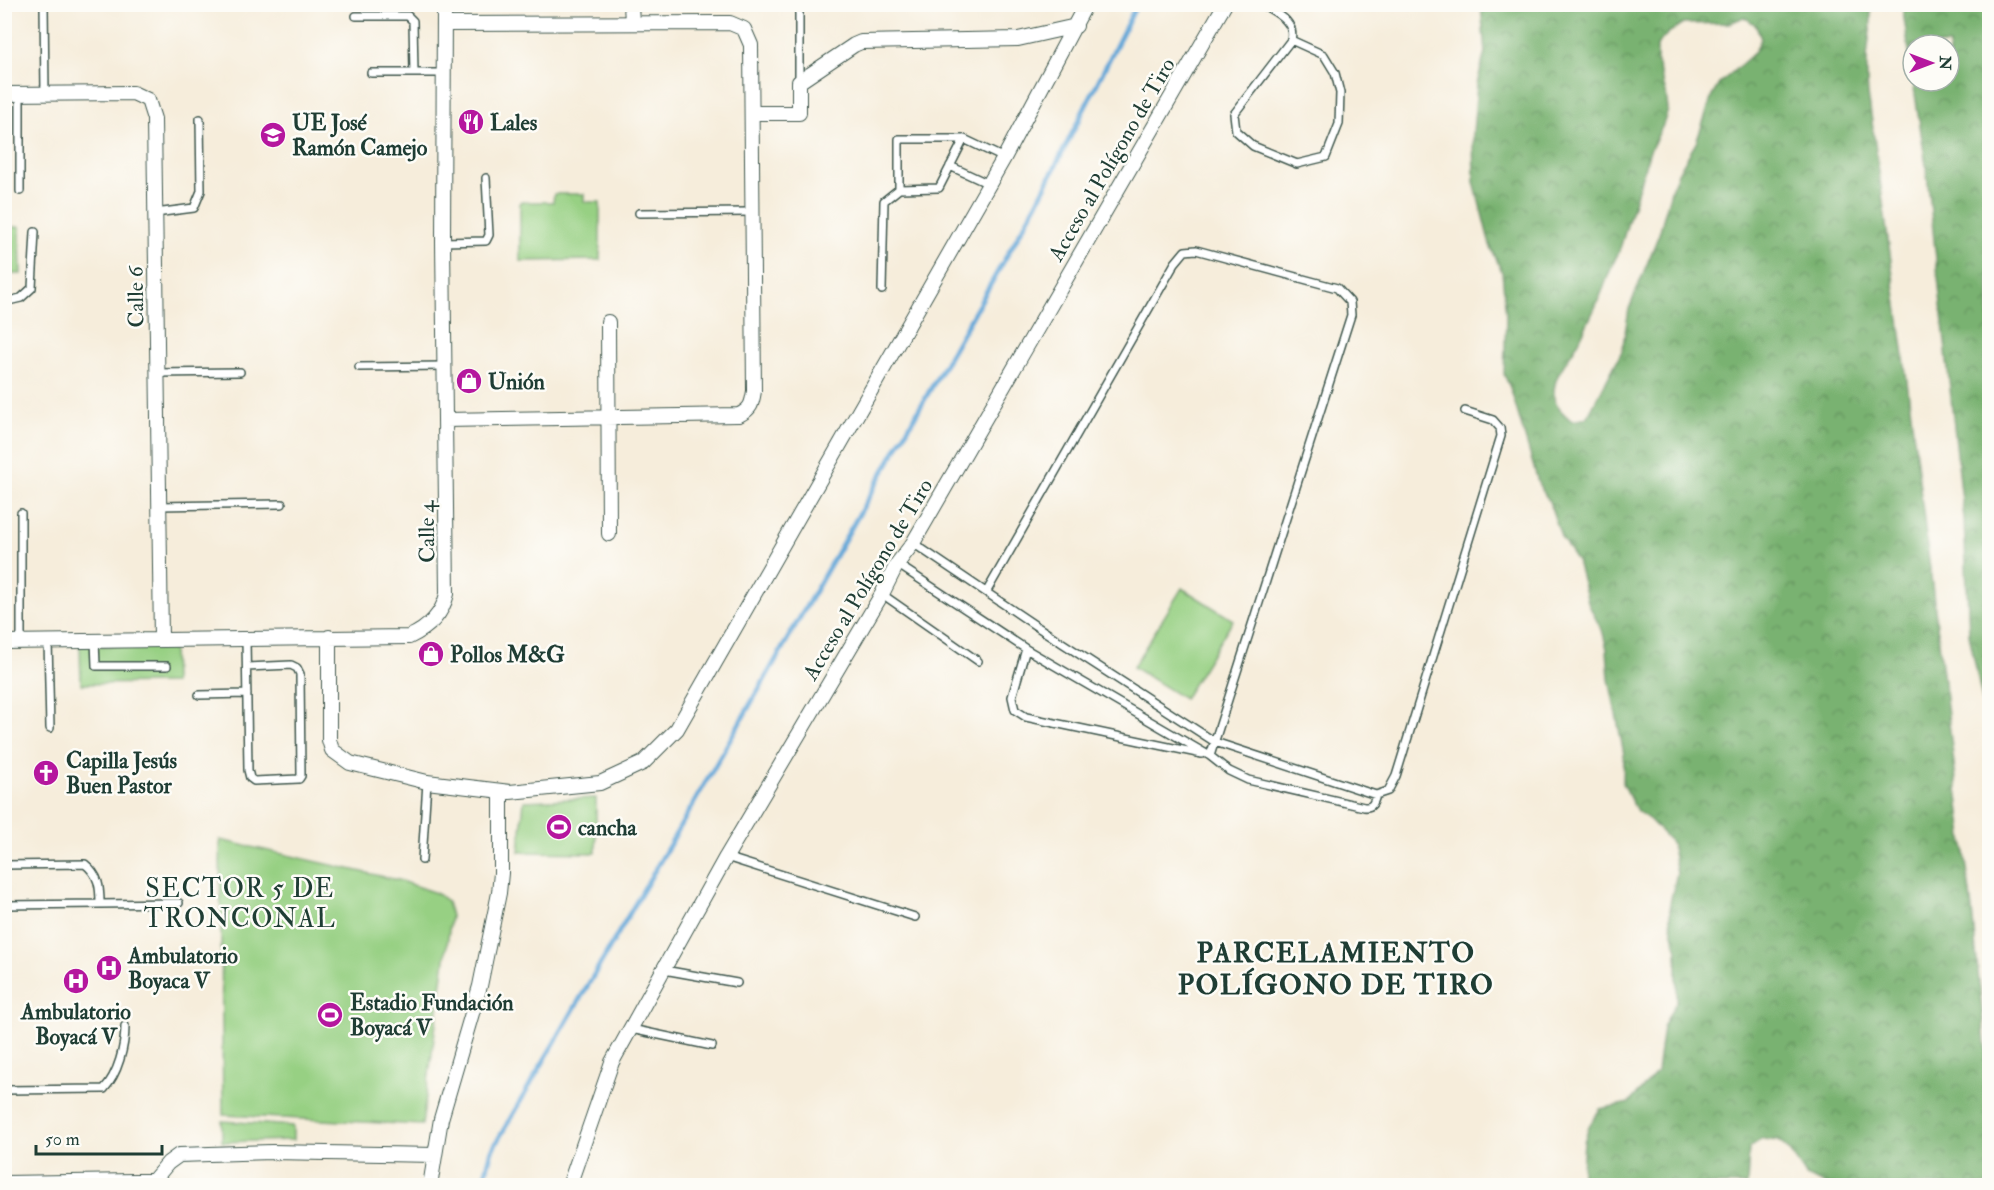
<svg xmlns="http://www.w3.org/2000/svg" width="1994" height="1190" viewBox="0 0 1994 1190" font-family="'IM FELL Double Pica',serif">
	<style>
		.forest { fill: url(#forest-crowns); stroke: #4c7852; stroke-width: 1.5; fill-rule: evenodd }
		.park { fill: #97d083; stroke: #5b865c; stroke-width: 1.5 }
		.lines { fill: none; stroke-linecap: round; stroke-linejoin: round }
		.stream { stroke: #63a7d8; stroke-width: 5 }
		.service-casing { stroke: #3f574d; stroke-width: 10 }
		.minor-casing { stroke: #3f574d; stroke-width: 16 }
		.service { stroke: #fff; stroke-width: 7 }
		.minor { stroke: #fff; stroke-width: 14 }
		.labels { text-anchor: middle; stroke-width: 5; stroke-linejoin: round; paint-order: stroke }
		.poi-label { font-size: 22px; font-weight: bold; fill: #1f3d34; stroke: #fdfcf7; text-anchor: start }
		.street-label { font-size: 22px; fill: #1f3d34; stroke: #fdfcf7 }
		.quarter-label { font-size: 26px; letter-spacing: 1.5px; fill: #1f3d34; stroke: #fdfcf7 }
		.district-label { font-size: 28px; font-weight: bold; letter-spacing: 1.5px; fill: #1f3d34; stroke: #fdfcf7 }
	</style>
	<defs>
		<pattern id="forest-crowns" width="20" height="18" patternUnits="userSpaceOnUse" patternTransform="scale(1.5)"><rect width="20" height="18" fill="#79b271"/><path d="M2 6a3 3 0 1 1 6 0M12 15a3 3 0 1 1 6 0" fill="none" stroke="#63925e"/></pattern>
	</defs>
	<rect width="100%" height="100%" fill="#fdfcf7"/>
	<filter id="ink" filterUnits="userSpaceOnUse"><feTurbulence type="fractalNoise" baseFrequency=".0167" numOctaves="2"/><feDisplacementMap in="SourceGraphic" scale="12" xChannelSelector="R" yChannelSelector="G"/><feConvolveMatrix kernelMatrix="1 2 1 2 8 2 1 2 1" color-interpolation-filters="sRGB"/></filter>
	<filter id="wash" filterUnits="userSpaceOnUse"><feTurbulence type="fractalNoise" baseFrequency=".008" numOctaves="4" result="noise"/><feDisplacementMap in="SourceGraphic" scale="24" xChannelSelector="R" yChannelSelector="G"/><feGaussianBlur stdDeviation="1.35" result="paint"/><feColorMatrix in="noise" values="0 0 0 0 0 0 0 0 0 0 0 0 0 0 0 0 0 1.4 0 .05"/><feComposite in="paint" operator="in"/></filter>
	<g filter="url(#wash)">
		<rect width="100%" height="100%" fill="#f6eddb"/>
		<path class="forest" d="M1481,5H1870C1872,17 1871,27 1869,39C1866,59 1866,87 1870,107L1903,349L1972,910L1989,1084V1185H1827L1806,1176L1790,1151L1779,1141L1762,1139L1749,1148L1747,1185H1581L1584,1142L1589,1126L1600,1109L1629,1103L1657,1072L1663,1027L1677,1000V950L1670,921V903L1677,873L1671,842L1650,820L1637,811L1623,783L1624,754L1609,679L1607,649L1603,633L1589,605L1577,561L1561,537L1549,501L1539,485L1511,390L1504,374L1506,316L1502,272L1490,245L1474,182L1473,133L1477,84L1485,52ZM1744,17L1756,25L1761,39L1754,53L1719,84L1712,96L1696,143L1679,171L1672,187L1659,234L1629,309L1622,351L1587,418L1572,421C1564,414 1554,406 1554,395C1553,372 1573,356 1581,337C1588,322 1595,309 1601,294C1607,280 1611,265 1619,252L1649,153L1663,125L1668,110L1666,93L1657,62V45L1668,33L1683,24L1730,23Z
			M1902,5H1989V734L1969,634L1964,519L1926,165L1913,81H1949V45H1913V78Z"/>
		<path class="park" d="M554,194H584V202H600V260L520,261V202H553Z
			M5,227H20L21,274H5Z
			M1182,588L1233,620L1184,699L1133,667Z
			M173,645L174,683L81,684L80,646Z
			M596,798V853L519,852L524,801Z
			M220,840L398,880L436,893L447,901L451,916L422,1125L223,1115Z
			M222,1121L293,1126V1140L222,1142Z"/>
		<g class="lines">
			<path class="stream" d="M482,1186L492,1150L691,808L1037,203L1137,4"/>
		</g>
	</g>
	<g filter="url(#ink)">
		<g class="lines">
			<g class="service-casing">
				<path id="service" d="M44,4L45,94
					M1262,4C1276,13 1296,21 1291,40L1234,114L1236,131L1253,146L1297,164L1326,157L1339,124L1340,93L1335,73L1324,55L1291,40
					M799,6V82
					M356,16H408L413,21L414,73
					M371,73H443
					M20,94V191
					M950,166L989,184
					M899,189L939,188L964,139
					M155,213L194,208L201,191L200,119
					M639,213L753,212
					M443,242L486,241L489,235L486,178
					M882,290L884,201L899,189V139H964L1004,158
					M4,302L21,298L32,288L35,232
					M359,367L445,366
					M157,373L240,372
					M159,506L282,504
					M21,513V642
					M913,543L1036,626L1215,742L1376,795L1388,791L1396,776L1501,436L1500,428L1493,420L1465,411
					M897,564L1026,649L1210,756
					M987,591L1175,263L1185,251L1196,250L1337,288L1350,302L1351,315L1210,756L1229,771L1248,780L1364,807C1372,808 1374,803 1376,795
					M882,594L978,661
					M246,639L248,770L250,778L254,781L299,779L301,776L300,674L297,668L291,665L247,667
					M95,640L96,666H167
					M48,641L50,728
					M1026,649L1012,697L1015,710L1026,717L1202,754
					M199,695L247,694
					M726,857L915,917
					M422,860L427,782
					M4,865L85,864C99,875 100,887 100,904L4,905
					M100,904L179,903
					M664,970L737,983
					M631,1029L712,1046
					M4,1090L104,1089C118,1074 125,1047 125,1026"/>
			</g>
			<g class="minor-casing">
				<path id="minor" d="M631,4L632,23
					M444,24L730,23L744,29L751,45L754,391C752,404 751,409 739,415L446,420
					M4,94L133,93L148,100L154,119L161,640
					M752,113H799V82L854,45L861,42L1018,39L1076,26
					M608,322L609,534
					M329,637V740L332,750L350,763L427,782L510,792L600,783L643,763L677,729L1004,158L1086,4
					M4,642L409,637C429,628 442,615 447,594L443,242L444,4
					M153,1181L168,1163L179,1155L272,1152L435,1155
					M4,1183L136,1181H153L154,1186
					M430,1186L441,1119L480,986L499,893L501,873V792
					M569,1186L612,1062L726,857L882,594L897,564L913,543L1225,4"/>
			</g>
			<use href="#service" class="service"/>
			<use href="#minor" class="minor"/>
		</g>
	</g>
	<defs>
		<g id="restaurant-disc" transform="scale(1.35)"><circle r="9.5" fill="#b5179e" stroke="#fdfcf7"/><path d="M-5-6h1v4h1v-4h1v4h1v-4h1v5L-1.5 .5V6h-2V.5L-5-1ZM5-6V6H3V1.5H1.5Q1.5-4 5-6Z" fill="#fff"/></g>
		<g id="school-disc" transform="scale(1.35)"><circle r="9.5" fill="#b5179e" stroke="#fdfcf7"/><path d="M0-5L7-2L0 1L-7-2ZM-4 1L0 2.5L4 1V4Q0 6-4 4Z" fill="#fff"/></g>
		<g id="shop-disc" transform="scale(1.35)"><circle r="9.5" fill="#b5179e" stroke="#fdfcf7"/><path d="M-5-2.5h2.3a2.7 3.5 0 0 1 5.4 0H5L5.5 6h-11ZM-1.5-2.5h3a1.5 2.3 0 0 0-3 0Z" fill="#fff"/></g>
		<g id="church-disc" transform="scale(1.35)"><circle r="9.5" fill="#b5179e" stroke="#fdfcf7"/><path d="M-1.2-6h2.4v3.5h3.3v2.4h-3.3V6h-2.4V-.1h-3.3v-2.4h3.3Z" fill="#fff"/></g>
		<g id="stadium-disc" transform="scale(1.35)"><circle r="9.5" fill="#b5179e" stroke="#fdfcf7"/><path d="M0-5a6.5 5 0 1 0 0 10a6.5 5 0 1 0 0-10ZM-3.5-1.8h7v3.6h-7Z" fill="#fff"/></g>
		<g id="hospital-disc" transform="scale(1.35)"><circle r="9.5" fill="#b5179e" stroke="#fdfcf7"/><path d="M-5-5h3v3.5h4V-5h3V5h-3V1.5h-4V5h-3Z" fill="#fff"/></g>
	</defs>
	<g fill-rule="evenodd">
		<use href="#restaurant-disc" x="471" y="122"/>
		<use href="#school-disc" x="273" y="135"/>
		<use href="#shop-disc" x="469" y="381"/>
		<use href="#shop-disc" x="431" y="654"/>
		<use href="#church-disc" x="46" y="773"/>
		<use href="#stadium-disc" x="559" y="827"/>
		<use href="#hospital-disc" x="109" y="968"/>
		<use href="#hospital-disc" x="76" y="981"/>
		<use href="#stadium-disc" x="330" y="1015"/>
	</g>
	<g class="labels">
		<g class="poi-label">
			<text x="292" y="130">UE José<tspan x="292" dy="25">Ramón Camejo</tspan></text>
			<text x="490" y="130">Lales</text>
			<text x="488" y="389">Unión</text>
			<text x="450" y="662">Pollos M&amp;G</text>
			<text x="66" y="768">Capilla Jesús<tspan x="66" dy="25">Buen Pastor</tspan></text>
			<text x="578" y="835">cancha</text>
			<text x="128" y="963">Ambulatorio<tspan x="128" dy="25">Boyaca V</tspan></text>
			<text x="350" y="1010">Estadio Fundación<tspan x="350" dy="25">Boyacá V</tspan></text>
			<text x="76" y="1019" text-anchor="middle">Ambulatorio<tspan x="76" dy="25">Boyacá V</tspan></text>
		</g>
		<g class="street-label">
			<text transform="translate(1111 159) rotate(-60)" y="8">Acceso al Polígono de Tiro</text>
			<text transform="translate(135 297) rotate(-91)" y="8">Calle 6</text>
			<text transform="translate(426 532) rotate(-91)" y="8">Calle 4</text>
			<text transform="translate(867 579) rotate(-59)" y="8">Acceso al Polígono de Tiro</text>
		</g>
		<g class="quarter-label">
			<text x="240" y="897">SECTOR 5 DE<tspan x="240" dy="30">TRONCONAL</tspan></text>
		</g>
		<g class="district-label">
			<text x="1336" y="962">PARCELAMIENTO<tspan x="1336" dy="32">POLÍGONO DE TIRO</tspan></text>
		</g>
	</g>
	<rect width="1994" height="1190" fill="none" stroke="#fdfcf7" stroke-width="24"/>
	<g transform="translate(1931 63) rotate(90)"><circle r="28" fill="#fdfcf7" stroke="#a4b0a9" stroke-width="1.5"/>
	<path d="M0-4.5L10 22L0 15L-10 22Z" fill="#b5179e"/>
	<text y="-9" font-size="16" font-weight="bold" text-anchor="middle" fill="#1f3d34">N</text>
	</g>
	<path d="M36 1145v9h126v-9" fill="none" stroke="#1f3d34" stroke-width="3"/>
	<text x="45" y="1145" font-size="18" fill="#1f3d34" stroke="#fdfcf7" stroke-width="4.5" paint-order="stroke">50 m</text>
</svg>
